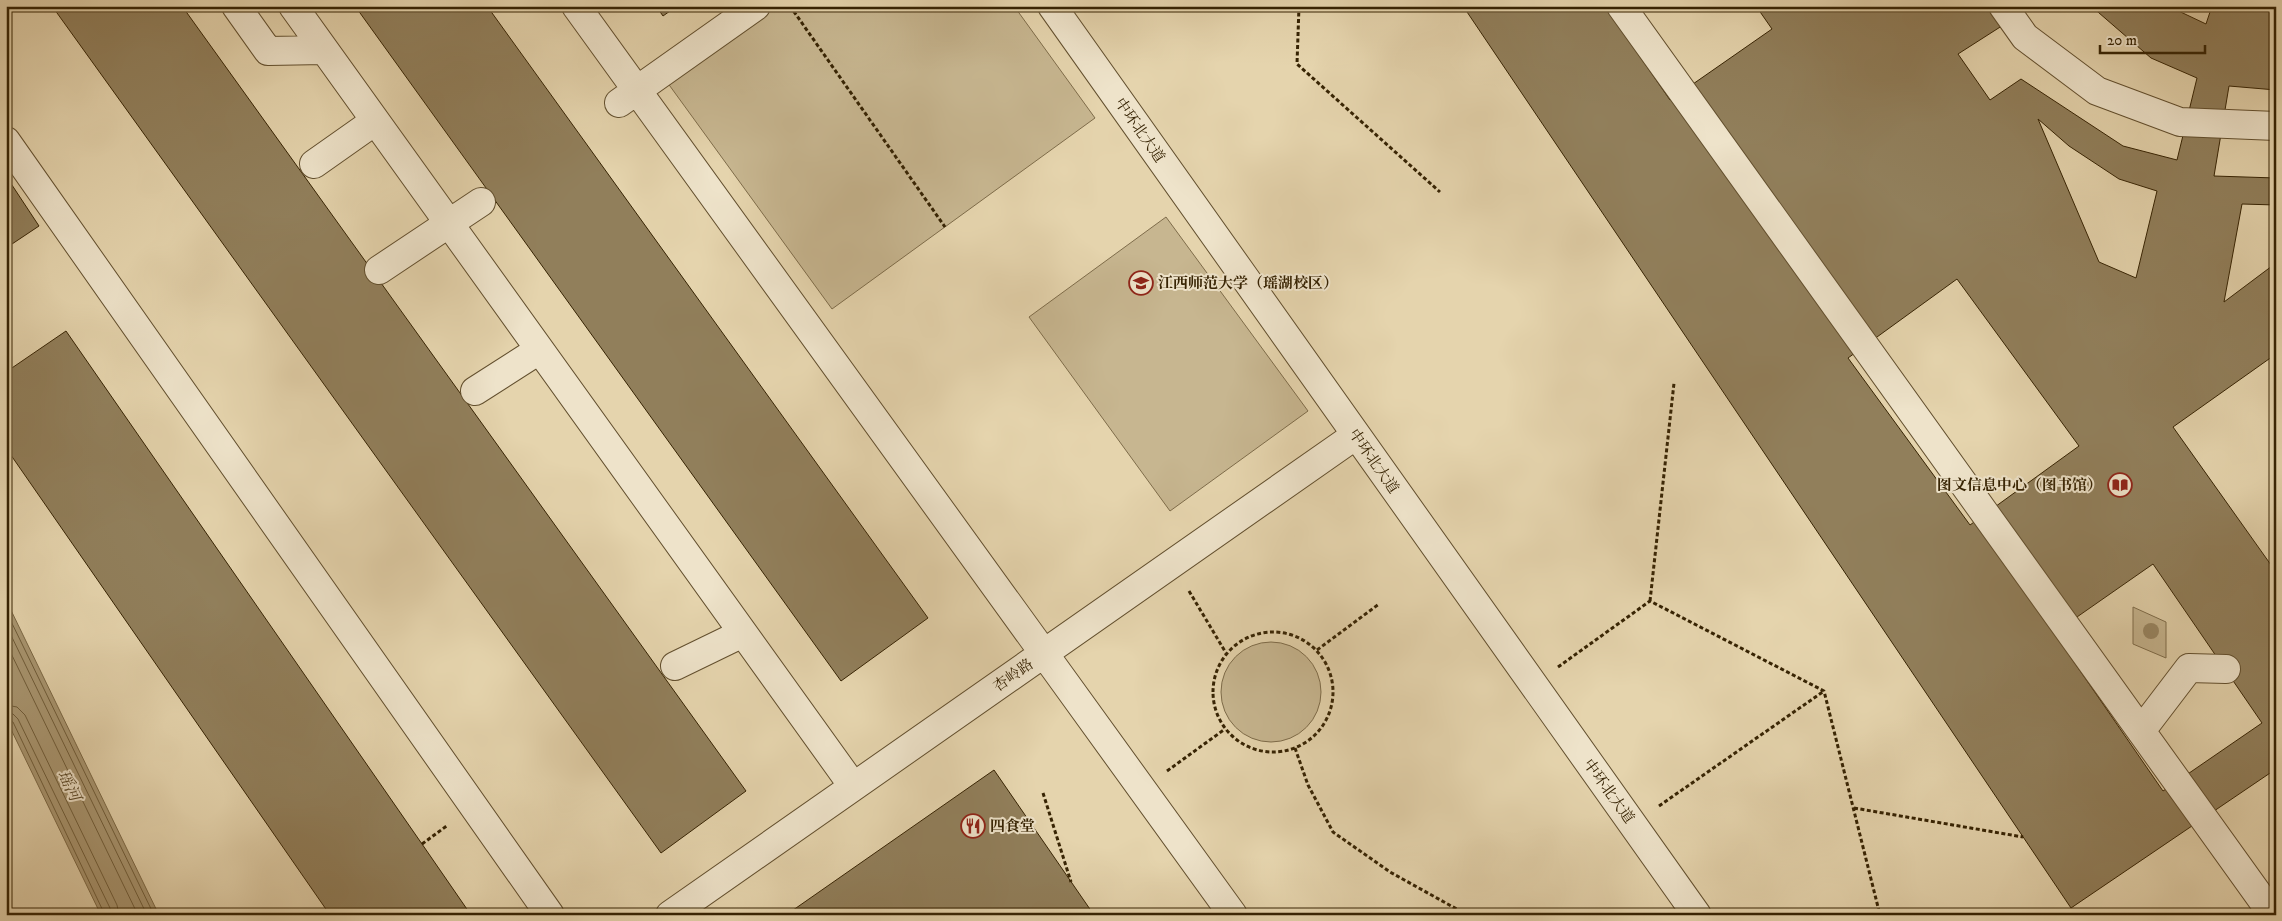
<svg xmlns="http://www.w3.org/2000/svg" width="2282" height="921" viewBox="0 0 2282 921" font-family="'IM FELL DW Pica','Noto Serif SC',serif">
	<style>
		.green { fill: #c7b690; stroke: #7e6c4a }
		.water { fill: #aa9873; stroke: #7c6946 }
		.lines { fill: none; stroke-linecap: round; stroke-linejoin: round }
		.shore { stroke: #705e3b; stroke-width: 1 }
		.building { fill: #917f5b; stroke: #362303; fill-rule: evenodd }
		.minor-casing { stroke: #624f2e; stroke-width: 30 }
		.path { stroke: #362303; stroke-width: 3; stroke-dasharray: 4 2.5; stroke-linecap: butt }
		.minor { stroke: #eee3ca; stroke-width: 28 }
		.tree { fill: #998763 }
		.labels { text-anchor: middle; stroke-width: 4; stroke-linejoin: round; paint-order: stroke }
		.street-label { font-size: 15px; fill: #362303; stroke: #eee3ca }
		.poi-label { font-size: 15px; font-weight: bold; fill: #362303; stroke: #eee3ca; text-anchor: start }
		.water-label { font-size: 16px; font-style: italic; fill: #594625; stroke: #eee3ca }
	</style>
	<rect width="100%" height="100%" fill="#e5d4ad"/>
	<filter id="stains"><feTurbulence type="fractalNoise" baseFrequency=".004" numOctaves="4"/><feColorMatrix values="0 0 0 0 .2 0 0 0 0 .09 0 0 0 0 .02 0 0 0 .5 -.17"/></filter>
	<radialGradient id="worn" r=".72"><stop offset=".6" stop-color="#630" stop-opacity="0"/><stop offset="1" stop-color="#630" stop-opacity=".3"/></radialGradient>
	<path class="green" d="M771,6H1014L1095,118L832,309L667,82Z
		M1166,217L1308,411L1170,511L1029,317Z
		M2133,607L2166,622V658L2133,644Z
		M1221 692a50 50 0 1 1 100 0a50 50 0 1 1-100 0Z"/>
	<path class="water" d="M6,600L159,915H101L6,719Z"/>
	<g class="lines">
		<path class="shore" d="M6,611L154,915
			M6,625L147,915
			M6,643L138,915
			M6,705L17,707L25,715L117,905L119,915
			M6,712L13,714L18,719L110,908L111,915
			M6,719L13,722L105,915"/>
	</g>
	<path class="building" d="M52,6H182L746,791L661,853Z
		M355,6H487L928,618L841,681Z
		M656,6H677L663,16Z
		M1463,6H1605L1670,100L1772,29L1756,6H2033L1958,54L1990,100L2021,79L2123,146L2177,160L2197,78L2151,58L2091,6H2168L2206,24L2212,6H2276V90L2229,86L2214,176L2276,178V205L2242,204L2224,302L2276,263V354L2173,427L2276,572V769L2071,908ZM2038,119L2069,146L2119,179L2157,191L2136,278L2099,262ZM1957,279L2079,446L1970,525L1848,358ZM2153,564L2262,723L2163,791L2054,633Z
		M6,176L39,226L6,248Z
		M66,331L422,844L471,915H330L6,448V372Z
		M994,770L1094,915H786Z"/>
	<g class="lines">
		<g class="minor-casing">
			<path id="minor" d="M236,6L268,51L324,50
				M293,6L853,786
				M576,6L1233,915
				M1052,6L1697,915
				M1621,6L2273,915
				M2003,6L2025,37L2097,91L2180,122L2276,126
				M619,103L756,6
				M6,141L550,915
				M314,164L375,121
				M379,270L481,202
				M475,391L539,350
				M675,666L743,633
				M2141,731L2189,668L2226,669
				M670,915L1356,435"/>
		</g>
		<path class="path" d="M790,6L945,227
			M1299,6L1297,64L1440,192
			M1189,591L1226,653
			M1650,601L1674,383
			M1213 692a60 60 0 1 1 120 0a60 60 0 1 1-120 0Z
			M1317,650L1379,604
			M1558,667L1650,601L1824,691L1880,915
			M1295,748L1308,785L1333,832L1390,872L1462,912L1478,915
			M1167,771L1225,729
			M1043,793L1071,882
			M1659,806L1824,691
			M1854,808L2023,837
			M422,844L448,825"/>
		<use href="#minor" class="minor"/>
	</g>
	<circle class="tree" cx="2151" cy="631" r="8"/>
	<defs>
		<g id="university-ring" transform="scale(1.25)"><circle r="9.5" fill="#eee3ca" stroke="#8f2418" stroke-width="1.5"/><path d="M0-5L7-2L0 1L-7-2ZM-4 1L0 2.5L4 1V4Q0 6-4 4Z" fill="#8f2418"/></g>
		<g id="library-ring" transform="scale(1.25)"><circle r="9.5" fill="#eee3ca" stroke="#8f2418" stroke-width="1.5"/><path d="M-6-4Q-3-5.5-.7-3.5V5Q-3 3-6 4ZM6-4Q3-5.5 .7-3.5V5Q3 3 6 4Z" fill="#8f2418"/></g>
		<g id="restaurant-ring" transform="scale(1.25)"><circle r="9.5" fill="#eee3ca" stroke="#8f2418" stroke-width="1.5"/><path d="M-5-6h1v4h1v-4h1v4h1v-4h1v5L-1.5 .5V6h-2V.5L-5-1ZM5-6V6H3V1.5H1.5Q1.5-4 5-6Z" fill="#8f2418"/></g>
	</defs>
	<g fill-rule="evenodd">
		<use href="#university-ring" x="1141" y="283"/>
		<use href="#library-ring" x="2120" y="485"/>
		<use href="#restaurant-ring" x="973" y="826"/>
	</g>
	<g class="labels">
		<g class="street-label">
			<text transform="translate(1140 130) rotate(55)" y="5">中环北大道</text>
			<text transform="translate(1374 461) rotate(55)" y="5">中环北大道</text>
			<text transform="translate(1013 675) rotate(-35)" y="5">杏岭路</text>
			<text transform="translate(1609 791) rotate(54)" y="5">中环北大道</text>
		</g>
		<g class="poi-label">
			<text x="1158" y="288">江西师范大学（瑶湖校区）</text>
			<text x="2102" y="490" text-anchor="end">图文信息中心（图书馆）</text>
			<text x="990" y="831">四食堂</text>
		</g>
		<g class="water-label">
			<text transform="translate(70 785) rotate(64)" y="6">瑶河</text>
		</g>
	</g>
	<rect width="2282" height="921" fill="none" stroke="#e5d4ad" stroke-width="25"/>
	<rect x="8" y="8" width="2267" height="906" fill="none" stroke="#362303" stroke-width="2.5"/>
	<rect x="12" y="12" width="2257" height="896" fill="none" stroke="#362303"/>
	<path d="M2100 45v8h105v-8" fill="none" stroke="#362303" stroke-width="2.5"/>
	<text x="2107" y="45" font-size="15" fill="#362303" stroke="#eee3ca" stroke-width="4" paint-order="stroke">20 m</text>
	<rect width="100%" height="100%" filter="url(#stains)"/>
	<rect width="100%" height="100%" fill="url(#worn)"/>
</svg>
